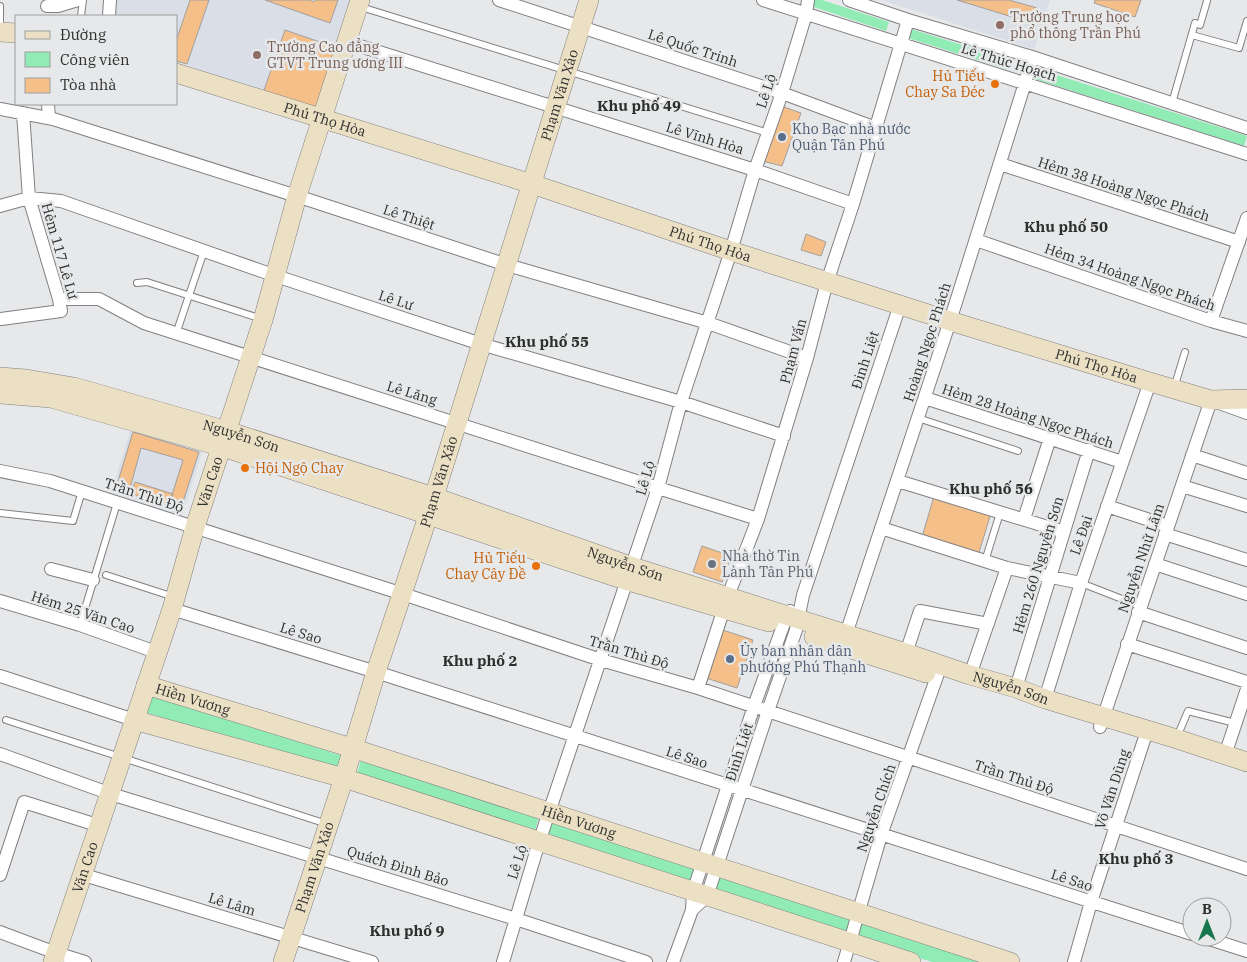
<svg xmlns="http://www.w3.org/2000/svg" width="1247" height="962" viewBox="0 0 1247 962" font-family="'IBM Plex Serif',serif">
	<style>
		.built { fill: #dadee7 }
		.green { fill: #90ebb5 }
		.building { fill: #f5bf89; stroke: #a19f9e }
		.lines { fill: none; stroke-linecap: round; stroke-linejoin: round }
		.lane-casing { stroke: #808082; stroke-width: 8 }
		.street-casing { stroke: #808082; stroke-width: 14 }
		.secondary-casing { stroke: #808082; stroke-width: 20 }
		.lane { stroke: #fff; stroke-width: 6 }
		.street { stroke: #fff; stroke-width: 12 }
		.secondary { stroke: #ece0c4; stroke-width: 19 }
		.education-dot { fill: #8d6e63; stroke: #e7e8ea; stroke-width: 2 }
		.food-dot { fill: #e8710a; stroke: #e7e8ea; stroke-width: 2 }
		.service-dot { fill: #5c6f8a; stroke: #e7e8ea; stroke-width: 2 }
		.worship-dot { fill: #6b7280; stroke: #e7e8ea; stroke-width: 2 }
		.labels { text-anchor: middle; stroke-width: 5; stroke-linejoin: round; paint-order: stroke }
		.education-label { font-size: 14px; fill: #785e54; stroke: #e7e8ea; text-anchor: start }
		.street-label { font-size: 14px; fill: #2e2f2f; stroke: #e7e8ea }
		.food-label { font-size: 14px; fill: #c56008; stroke: #e7e8ea; text-anchor: end }
		.service-label { font-size: 14px; fill: #4e5e75; stroke: #e7e8ea; text-anchor: start }
		.worship-label { font-size: 14px; fill: #5b616d; stroke: #e7e8ea; text-anchor: start }
		.neighbourhood-label { font-size: 15px; font-weight: bold; fill: #2e2f2f; stroke: #e7e8ea }
	</style>
	<rect width="100%" height="100%" fill="#e7e8ea"/>
	<path class="built" d="M113,0H354L340,49L263,93L176,61V16H111Z
		M881,0H1050L1034,49Z
		M131,428L203,449L181,519L110,497Z"/>
	<path class="green" d="M813,0H822L889,22L886,31L811,6Z
		M908,28L1013,61L1009,70L905,37Z
		M1035,68L1247,136L1244,146L1032,78Z
		M151,695L343,756L337,773L145,712Z
		M361,760L539,817L534,834L356,777Z
		M552,822L698,869L693,886L546,838Z
		M720,877L852,920L846,937L714,894Z
		M862,921L989,962H932L857,938Z"/>
	<path class="building" d="M190,0H209L187,64L176,61V41Z
		M265,0H310L314,2L315,0H338L330,23Z
		M957,0H1009L1037,8L1032,23Z
		M1095,0H1141L1135,17L1094,3Z
		M285,30L340,49L318,112L263,93Z
		M781,106L801,113L782,166L762,161Z
		M806,234L826,242L821,256L801,250Z
		M133,432L199,452L183,502L171,498L183,460L141,448L129,492L116,488Z
		M135,482L173,494L169,506L131,494Z
		M934,496L991,513L978,556L922,537Z
		M702,546L731,556L722,582L693,572Z
		M723,630L753,640L737,688L706,678Z"/>
	<g class="lines">
		<g class="lane-casing">
			<path id="lane" d="M361,7L768,133
				M81,16L83,0
				M0,31V6
				M1192,35L1239,48L1247,21
				M1172,103L1195,23L1200,25L1207,1
				M137,283L147,282L262,319
				M176,334L204,251
				M1174,388L1185,352
				M918,418L1018,451
				M0,513L73,521L82,491
				M985,561L1000,513
				M106,575L174,597
				M1081,583L1140,606
				M80,625L117,503
				M6,720L327,824
				M1177,737L1188,711L1235,723"/>
		</g>
		<g class="street-casing">
			<path id="street" d="M499,0L782,93L876,128
				M763,0L1247,154
				M849,0L908,20L1032,57L1247,128
				M47,6H58L78,0
				M109,16L110,0
				M347,42L755,170L853,204
				M48,104L49,118
				M0,109L53,119L306,199L507,265L708,323L807,358
				M1000,164L1239,242
				M0,206L29,198L61,201L276,276L481,344L681,402L784,436
				M976,240L1211,321L1247,331
				M59,299H99L144,323L658,488L758,519
				M1,319L61,311L59,299L29,198L23,113
				M1211,321L1247,218
				M925,398L1122,462
				M1192,455L1247,473
				M0,471L50,481L403,594L601,660L698,688L1247,869
				M898,481L1064,532
				M1182,486L1247,506
				M1107,506L1168,526
				M1024,519L1050,438
				M881,528L1007,568L1081,583
				M1165,534L1247,560
				M1155,564L1247,594
				M51,569L93,580
				M0,601L80,625L156,652
				M172,609L376,672L1192,934
				M1138,612L1247,648
				M846,634L950,321L1025,83L1032,57
				M1127,644L1247,682
				M906,653L920,611L988,624
				M970,675L1007,568
				M0,676L134,720
				M698,688L728,596L758,519L807,358L827,282L853,204L908,20
				M1016,688L1089,450
				M1045,699L1081,583L1150,382
				M1100,727L1211,400L1247,413
				M0,754L111,794L516,919L646,962
				M1225,755L1247,689
				M0,875L24,802L100,826
				M84,875L372,962
				M692,910L707,896L768,711L796,630L803,595L900,305
				M0,932L56,953L85,962
				M1203,937L1247,951
				M503,962L539,842L658,488L681,402L731,251L755,170L782,93L806,14L808,0
				M673,962L692,910L693,892L754,706L787,615L790,611
				M844,962L881,835L941,665
				M1074,962L1091,902L1144,740"/>
		</g>
		<g class="secondary-casing">
			<g id="secondary">
				<path d="M0,32L16,33"/>
				<path id="s1" d="M176,73L532,184L731,251L950,321L1150,382L1211,400L1247,399"/>
				<path id="s2" d="M0,377L26,379L74,387L227,431L434,497L633,567L906,653L970,675L1016,688L1045,699L1177,739L1247,762"/>
				<path d="M0,394L51,398L223,447L628,581L769,622"/>
				<path d="M814,637L926,673"/>
				<path id="s3" d="M146,685L352,748L1010,962"/>
				<path d="M134,720L344,778L911,962"/>
				<path id="s4" d="M53,962L172,609L195,527L263,320L297,196L360,0"/>
				<path id="s5" d="M283,962L344,778L376,672L428,516L589,0"/>
			</g>
		</g>
		<use href="#lane" class="lane"/>
		<use href="#street" class="street"/>
		<use href="#secondary" class="secondary"/>
	</g>
	<g class="education-dot">
		<circle cx="1000" cy="25" r="5"/>
		<circle cx="257" cy="55" r="5"/>
	</g>
	<g class="food-dot">
		<circle cx="995" cy="84" r="5"/>
		<circle cx="245" cy="468" r="5"/>
		<circle cx="536" cy="566" r="5"/>
	</g>
	<g class="service-dot">
		<circle cx="782" cy="137" r="5"/>
		<circle cx="730" cy="659" r="5"/>
	</g>
	<circle class="worship-dot" cx="712" cy="564" r="5"/>
	<g class="labels">
		<g class="education-label">
			<text x="1010" y="22">Trường Trung học<tspan x="1010" dy="16">phổ thông Trần Phú</tspan></text>
			<text x="267" y="52">Trường Cao đẳng<tspan x="267" dy="16">GTVT Trung ương III</tspan></text>
		</g>
		<g class="street-label">
			<text transform="translate(693 48) rotate(18)" y="5">Lê Quốc Trinh</text>
			<text transform="translate(1009 62) rotate(17)" y="5">Lê Thúc Hoạch</text>
			<text transform="translate(766 91) rotate(-72)" y="5">Lê Lộ</text>
			<text dy="5" stroke="none"><textPath href="#s5" startOffset="910">Phạm Văn Xảo</textPath></text>
			<text dy="5" stroke="none"><textPath href="#s1" startOffset="156">Phú Thọ Hòa</textPath></text>
			<text transform="translate(705 138) rotate(17)" y="5">Lê Vĩnh Hòa</text>
			<text transform="translate(1124 189) rotate(18)" y="5">Hẻm 38 Hoàng Ngọc Phách</text>
			<text transform="translate(409 217) rotate(18)" y="5">Lê Thiệt</text>
			<text dy="5" stroke="none"><textPath href="#s1" startOffset="561">Phú Thọ Hòa</textPath></text>
			<text transform="translate(60 251) rotate(74)" y="5">Hẻm 117 Lê Lư</text>
			<text transform="translate(1130 277) rotate(19)" y="5">Hẻm 34 Hoàng Ngọc Phách</text>
			<text transform="translate(396 300) rotate(18)" y="5">Lê Lư</text>
			<text transform="translate(927 342) rotate(-72)" y="5">Hoàng Ngọc Phách</text>
			<text transform="translate(793 351) rotate(-75)" y="5">Phạm Vấn</text>
			<text transform="translate(865 360) rotate(-72)" y="5">Đinh Liệt</text>
			<text dy="5" stroke="none"><textPath href="#s1" startOffset="966">Phú Thọ Hòa</textPath></text>
			<text transform="translate(412 393) rotate(17)" y="5">Lê Lăng</text>
			<text transform="translate(1028 416) rotate(18)" y="5">Hẻm 28 Hoàng Ngọc Phách</text>
			<text dy="5" stroke="none"><textPath href="#s2" startOffset="249">Nguyễn Sơn</textPath></text>
			<text transform="translate(645 478) rotate(-74)" y="5">Lê Lộ</text>
			<text dy="5" stroke="none"><textPath href="#s4" startOffset="505">Văn Cao</textPath></text>
			<text dy="5" stroke="none"><textPath href="#s5" startOffset="505">Phạm Văn Xảo</textPath></text>
			<text transform="translate(144 495) rotate(18)" y="5">Trần Thủ Độ</text>
			<text transform="translate(1081 535) rotate(-71)" y="5">Lê Đại</text>
			<text transform="translate(1141 558) rotate(-71)" y="5">Nguyễn Nhữ Lãm</text>
			<text dy="5" stroke="none"><textPath href="#s2" startOffset="654">Nguyễn Sơn</textPath></text>
			<text transform="translate(1038 565) rotate(-73)" y="5">Hẻm 260 Nguyễn Sơn</text>
			<text transform="translate(83 612) rotate(18)" y="5">Hẻm 25 Văn Cao</text>
			<text transform="translate(301 633) rotate(17)" y="5">Lê Sao</text>
			<text transform="translate(629 652) rotate(17)" y="5">Trần Thủ Độ</text>
			<text dy="5" stroke="none"><textPath href="#s2" startOffset="1059">Nguyễn Sơn</textPath></text>
			<text dy="5" stroke="none"><textPath href="#s3" startOffset="49">Hiền Vương</textPath></text>
			<text transform="translate(739 752) rotate(-72)" y="5">Đinh Liệt</text>
			<text transform="translate(687 757) rotate(18)" y="5">Lê Sao</text>
			<text transform="translate(1014 777) rotate(18)" y="5">Trần Thủ Độ</text>
			<text transform="translate(1112 789) rotate(-72)" y="5">Võ Văn Dũng</text>
			<text transform="translate(876 808) rotate(-71)" y="5">Nguyễn Chích</text>
			<text dy="5" stroke="none"><textPath href="#s3" startOffset="454">Hiền Vương</textPath></text>
			<text transform="translate(517 862) rotate(-73)" y="5">Lê Lộ</text>
			<text transform="translate(398 866) rotate(17)" y="5">Quách Đình Bảo</text>
			<text dy="5" stroke="none"><textPath href="#s4" startOffset="100">Văn Cao</textPath></text>
			<text dy="5" stroke="none"><textPath href="#s5" startOffset="100">Phạm Văn Xảo</textPath></text>
			<text transform="translate(1072 880) rotate(18)" y="5">Lê Sao</text>
			<text transform="translate(232 904) rotate(17)" y="5">Lê Lâm</text>
		</g>
		<g class="food-label">
			<text x="985" y="81">Hủ Tiếu<tspan x="985" dy="16">Chay Sa Đéc</tspan></text>
			<text x="255" y="473" text-anchor="start">Hội Ngộ Chay</text>
			<text x="526" y="563">Hủ Tiếu<tspan x="526" dy="16">Chay Cây Đề</tspan></text>
		</g>
		<g class="service-label">
			<text x="792" y="134">Kho Bạc nhà nước<tspan x="792" dy="16">Quận Tân Phú</tspan></text>
			<text x="740" y="656">Ủy ban nhân dân<tspan x="740" dy="16">phường Phú Thạnh</tspan></text>
		</g>
		<g class="worship-label">
			<text x="722" y="561">Nhà thờ Tin<tspan x="722" dy="16">Lành Tân Phú</tspan></text>
		</g>
		<g class="neighbourhood-label">
			<text x="639" y="111">Khu phố 49</text>
			<text x="1066" y="232">Khu phố 50</text>
			<text x="547" y="347">Khu phố 55</text>
			<text x="991" y="494">Khu phố 56</text>
			<text x="480" y="666">Khu phố 2</text>
			<text x="1136" y="864">Khu phố 3</text>
			<text x="407" y="936">Khu phố 9</text>
		</g>
	</g>
	<rect x="15" y="15" width="162" height="90" fill="#e7e8ea" stroke="#9d9e9f"/>
	<rect x="25" y="31" width="25" height="8" fill="#ece0c4" stroke="#9d9e9f"/>
	<text x="60" y="40" font-size="15" fill="#2e2f2f">Đường</text>
	<rect x="25" y="52" width="25" height="15" fill="#90ebb5" stroke="#9d9e9f"/>
	<text x="60" y="65" font-size="15" fill="#2e2f2f">Công viên</text>
	<rect x="25" y="78" width="25" height="15" fill="#f5bf89" stroke="#9d9e9f"/>
	<text x="60" y="90" font-size="15" fill="#2e2f2f">Tòa nhà</text>
	<g transform="translate(1207 922)"><circle r="24" fill="#e7e8ea" stroke="#9d9e9f"/>
	<path d="M0-4L9 19L0 12L-9 19Z" fill="#19774d"/>
	<text y="-8" font-size="14" font-weight="bold" text-anchor="middle" fill="#2e2f2f">B</text>
	</g>
</svg>
